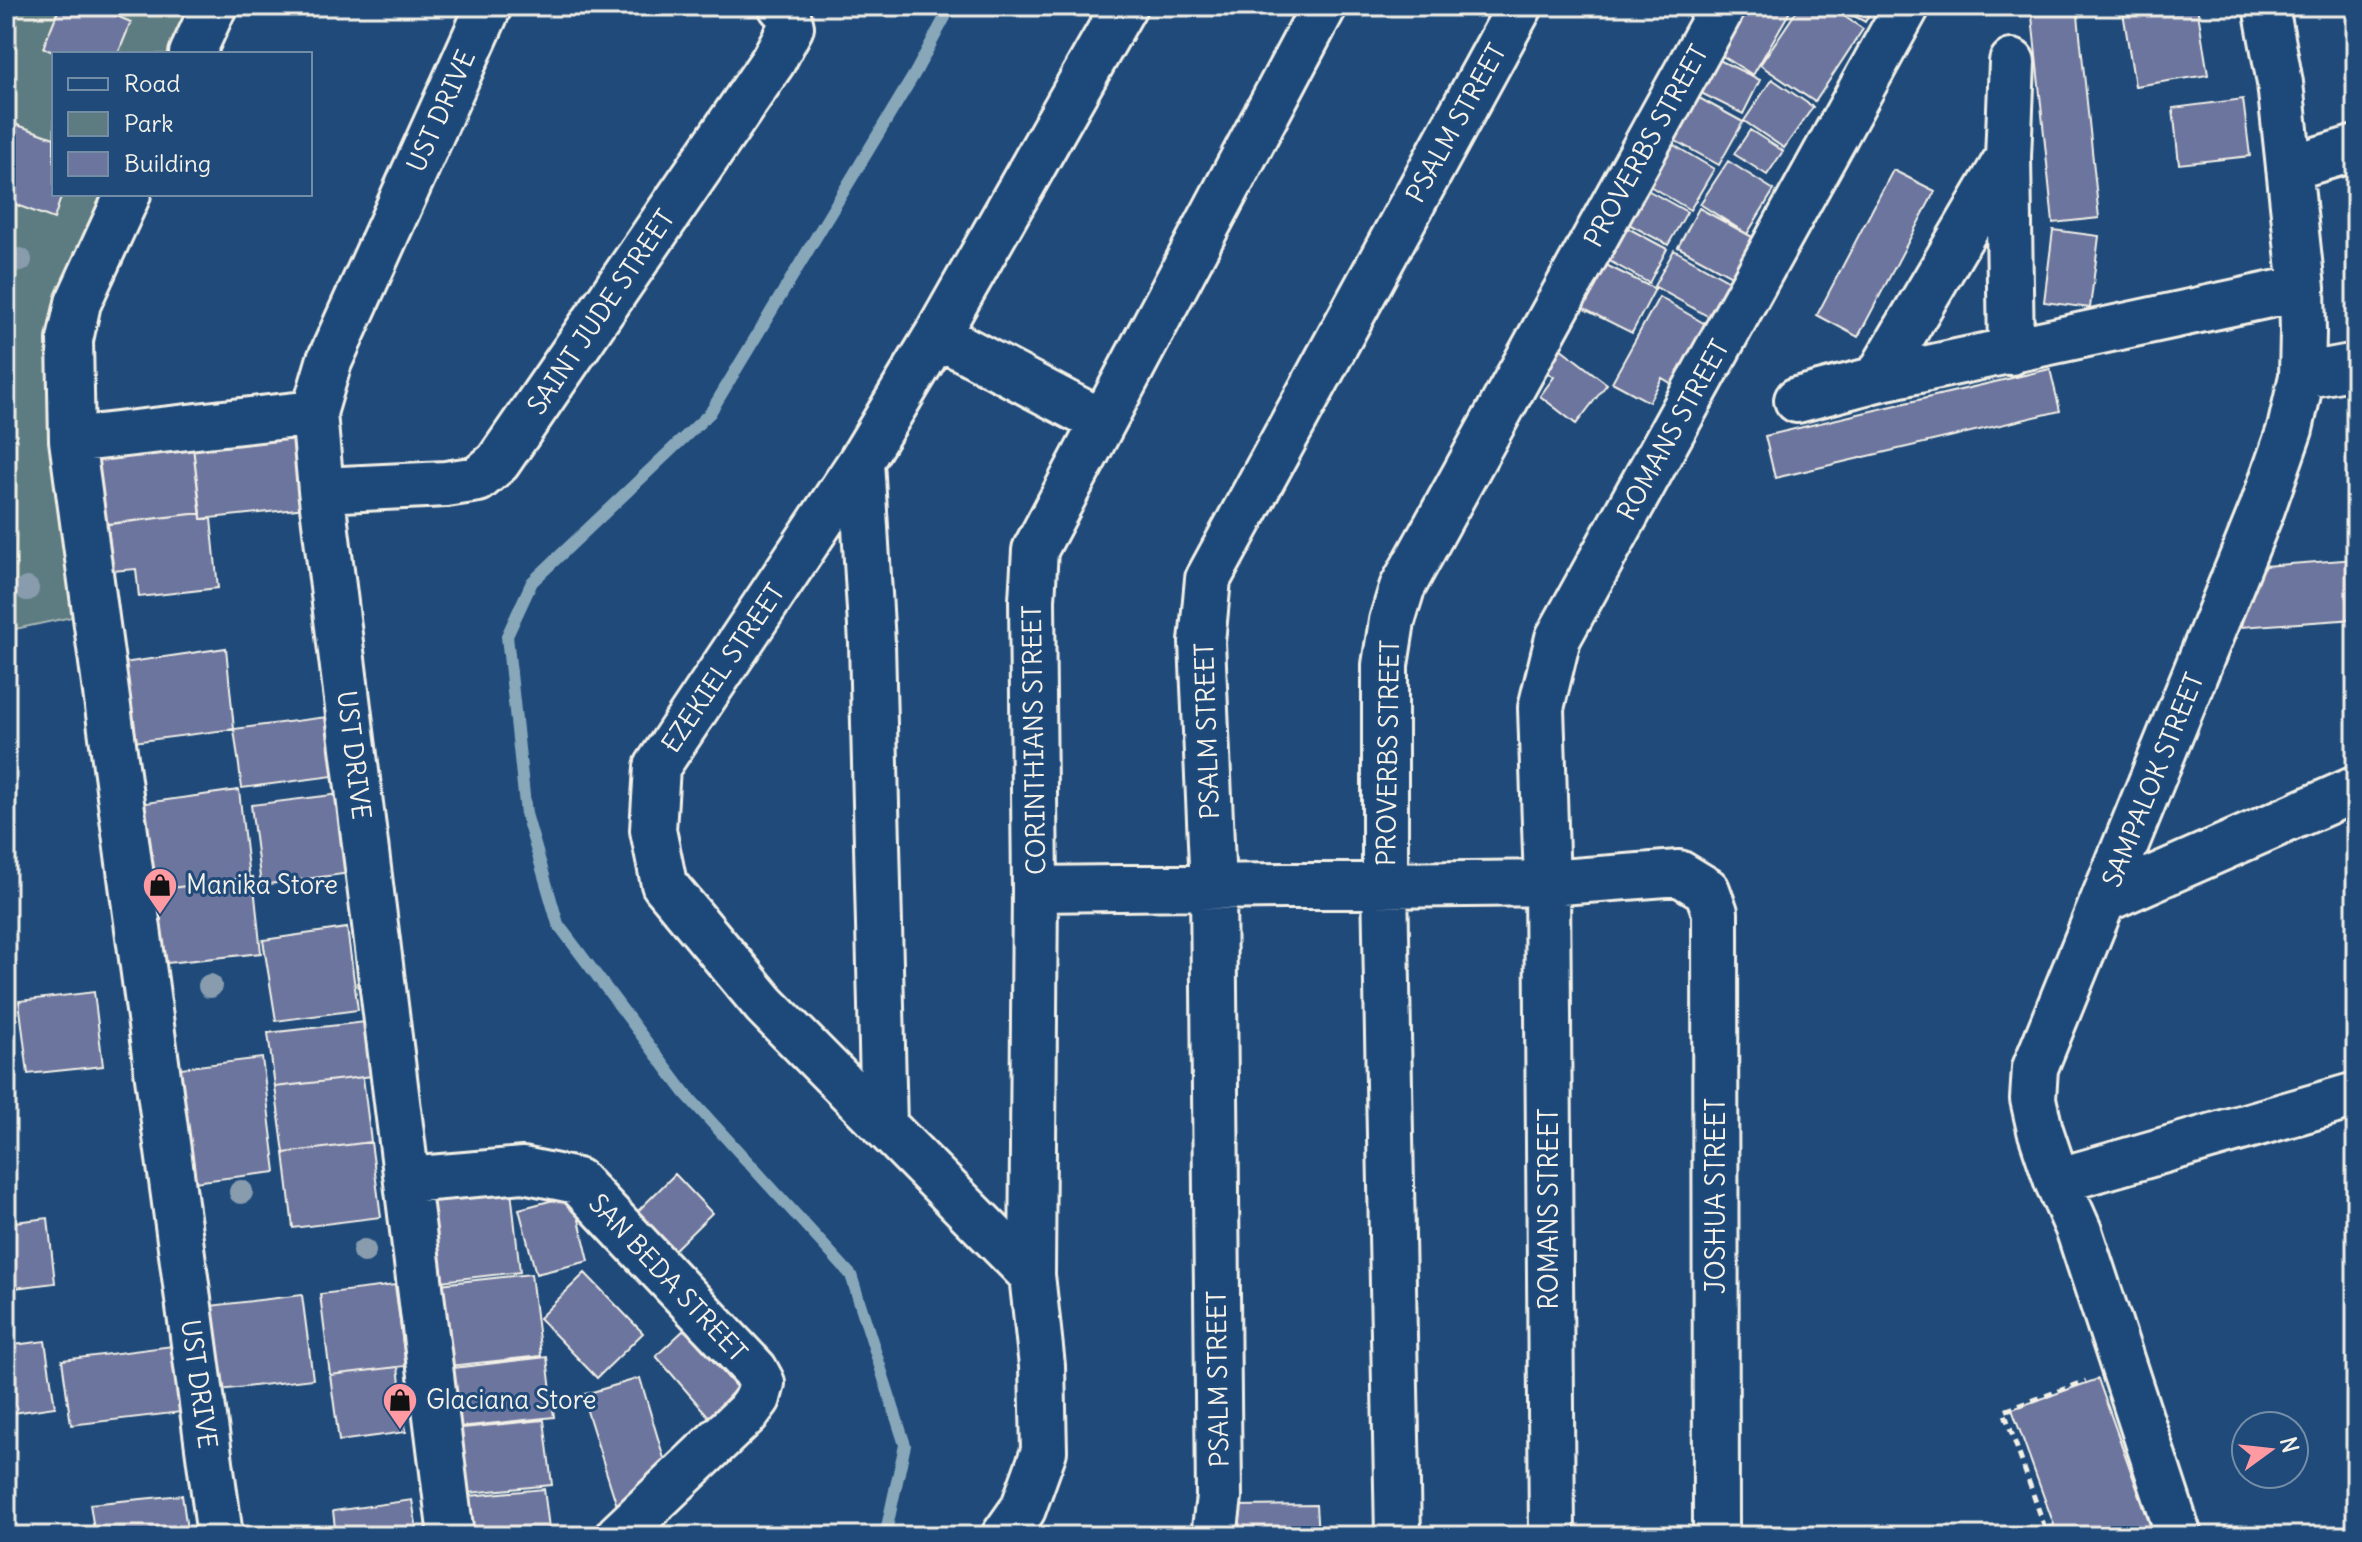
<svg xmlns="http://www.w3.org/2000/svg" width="2362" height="1542" viewBox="0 0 2362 1542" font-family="Delius,sans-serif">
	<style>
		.green { fill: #5d7c81; stroke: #a8b6b4; stroke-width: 2 }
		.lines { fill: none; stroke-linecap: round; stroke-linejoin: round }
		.stream { stroke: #88a8ba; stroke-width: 12 }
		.building { fill: #6c759e; stroke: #f4f1e8; stroke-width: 2 }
		.minor-casing { stroke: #f4f1e8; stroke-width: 50 }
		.path { stroke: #f4f1e8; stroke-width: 5; stroke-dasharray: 8 6; stroke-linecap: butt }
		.minor { stroke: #1f4a7a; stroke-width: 44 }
		.tree { fill: #889cae }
		.labels { text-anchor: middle; stroke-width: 6; stroke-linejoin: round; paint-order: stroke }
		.street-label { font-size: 26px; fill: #f4f1e8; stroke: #1f4a7a }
		.poi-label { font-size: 26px; fill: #f4f1e8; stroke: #1f4a7a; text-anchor: start }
	</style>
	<rect width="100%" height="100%" fill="#1f4a7a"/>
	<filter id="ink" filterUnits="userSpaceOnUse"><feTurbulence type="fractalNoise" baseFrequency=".0125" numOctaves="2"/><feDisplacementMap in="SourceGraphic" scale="16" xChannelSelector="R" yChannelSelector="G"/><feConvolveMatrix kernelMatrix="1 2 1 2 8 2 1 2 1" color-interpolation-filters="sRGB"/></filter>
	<g filter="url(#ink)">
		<path class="green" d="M6,6H203L180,54H54V194H115L82,266L86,614L6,631Z"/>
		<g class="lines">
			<path class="stream" d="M885,1536L905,1445L851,1275L685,1093L558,924L526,814L507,636L532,582L710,413L915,73L951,6"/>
		</g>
		<path class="building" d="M60,6H93L131,22L118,54H58L43,48Z
			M1736,6L1747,13L1751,6H1793L1753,75L1721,55L1726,48L1715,42Z
			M1800,6H1829L1863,29L1815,102L1760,65Z
			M1836,6H1874L1865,22Z
			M2031,6H2077L2099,218L2053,223Z
			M2122,6H2197L2208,75L2135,86Z
			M1709,55L1760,80L1743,114L1693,89Z
			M1772,79L1813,107L1784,148L1744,121Z
			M1690,93L1743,122L1719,165L1667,136Z
			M2243,99L2250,156L2179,164L2173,108Z
			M6,121L54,138V194H62L54,219L6,201Z
			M1750,130L1783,151L1767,175L1734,154Z
			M1667,141L1714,169L1690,210L1643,182Z
			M1728,161L1774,190L1747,234L1700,204Z
			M1893,170L1935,191L1858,337L1817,315Z
			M1642,187L1687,212L1668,245L1623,221Z
			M1699,208L1756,239L1735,278L1678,247Z
			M1624,226L1667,249L1649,283L1606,259Z
			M2053,230L2099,236L2090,308L2044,302Z
			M1674,250L1731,282L1711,318L1654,286Z
			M1602,263L1655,289L1632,333L1580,307Z
			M1659,297L1707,325L1674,385L1662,378L1649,402L1612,382Z
			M1560,348L1607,384L1576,424L1540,396L1554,377L1544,370Z
			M2050,369L2060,411L1775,478L1765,436Z
			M297,427L306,508L201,519L192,438Z
			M192,438L201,513L95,526L88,451Z
			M201,513V519H211L218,588L139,597L136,569L112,571L108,524Z
			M2356,559V619L2241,627L2251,567Z
			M226,648L234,729L126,743L116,664Z
			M334,716L341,775L242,788L234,729Z
			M239,790L249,878L149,891L138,804Z
			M348,793L358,872L261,885L251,805Z
			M253,877L261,953L158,964L149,891Z
			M347,928L358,1010L276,1021L263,940Z
			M94,992L103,1066L28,1074L19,1001Z
			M365,1022L372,1076L275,1087L268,1033Z
			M262,1058L276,1172L194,1182L180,1068Z
			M363,1077L371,1142L284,1153L275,1087Z
			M371,1142L381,1217L293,1228L284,1153Z
			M675,1174L712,1213L662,1262L626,1223Z
			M511,1190L520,1272L432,1282L422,1200Z
			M573,1195L589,1261L536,1274L519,1209Z
			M48,1218L55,1283L6,1289V1223Z
			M585,1273L643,1333L597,1378L539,1318Z
			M531,1274L541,1356L440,1367L431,1285Z
			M395,1285L406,1366L330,1375L320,1294Z
			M302,1295L313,1379L211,1391L201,1307Z
			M685,1329L737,1388L709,1417L656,1356Z
			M45,1341L55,1407L6,1414V1346Z
			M172,1346L182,1412L71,1425L62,1360Z
			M547,1357L554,1417L459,1427L453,1368Z
			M398,1367L406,1432L339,1441L330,1375Z
			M640,1378L665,1462L617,1506L582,1395Z
			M2098,1379L2154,1536H2026L2054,1525L2012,1409Z
			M544,1420L552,1485L458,1494L452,1429Z
			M544,1489L550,1536H463L459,1497Z
			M182,1495L188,1536H95L90,1504Z
			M412,1500L418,1536H336L333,1511Z
			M1316,1505L1318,1536H1232L1235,1506Z"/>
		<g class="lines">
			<g class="minor-casing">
				<path id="minor" d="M192,54L214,6
					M2289,168L2356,148
					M128,194L78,303L70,340L72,440L220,1536
					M937,335L1102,422
					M2011,352L2008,157L2012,62
					M2302,376L2356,366
					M1877,379L2008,157
					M1797,400L1877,379L2302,288
					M72,440L314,413
					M861,461L872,643L884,1126
					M321,490L446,484L478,479L498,462L773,61L791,27L787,12L781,6
					M1035,889L1547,883L1679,873L1707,890L1715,912L1716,1536
					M2106,899L2356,789
					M407,1180L523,1170L577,1181L755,1370L762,1383L758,1398L747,1413L618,1536
					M2057,1181L2356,1095
					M1032,1275L765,1005L664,884L653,830L657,767L861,461L937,335L1124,6
					M451,1536L321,490L314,413L329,362L489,6
					M1004,1536L1023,1509L1044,1451L1042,1366L1032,1275L1035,889L1032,600L1035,550L1324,6
					M1214,1536L1219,1497L1213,887L1202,642L1208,579L1520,6
					M1398,1536L1385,884V665L1392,621L1402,588L1723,6
					M1552,1536L1547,883L1541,708L1558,638L1907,6
					M2179,1536L2079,1231L2057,1181L2040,1130L2033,1099L2035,1068L2262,509L2290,429L2302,376L2303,332L2302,288L2280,83L2266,6"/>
			</g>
			<path class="path" d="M2045,1528L2004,1411L2086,1381"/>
			<use href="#minor" class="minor"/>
		</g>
		<g class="tree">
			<circle cx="20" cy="260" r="12"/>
			<circle cx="27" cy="589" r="12"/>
			<circle cx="210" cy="986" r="12"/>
			<circle cx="241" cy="1192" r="12"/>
			<circle cx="364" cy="1251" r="12"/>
		</g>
	</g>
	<defs>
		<g id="shop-pin" transform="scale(1.8)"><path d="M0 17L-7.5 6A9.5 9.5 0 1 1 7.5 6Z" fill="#ff9aa2" stroke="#1f4a7a"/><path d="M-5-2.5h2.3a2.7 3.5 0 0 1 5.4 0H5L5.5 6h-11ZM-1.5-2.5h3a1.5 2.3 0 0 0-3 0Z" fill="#111"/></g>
	</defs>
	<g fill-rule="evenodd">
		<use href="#shop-pin" x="160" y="885"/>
		<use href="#shop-pin" x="400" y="1400"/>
	</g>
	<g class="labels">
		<g class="street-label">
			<text transform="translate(441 111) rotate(-66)" y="9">UST DRIVE</text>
			<text transform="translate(1456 123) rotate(-61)" y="9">PSALM STREET</text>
			<text transform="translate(1646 146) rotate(-61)" y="9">PROVERBS STREET</text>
			<text transform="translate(601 312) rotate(-56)" y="9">SAINT JUDE STREET</text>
			<text transform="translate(1673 430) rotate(-61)" y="9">ROMANS STREET</text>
			<text transform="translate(723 668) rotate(-56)" y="9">EZEKIEL STREET</text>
			<text transform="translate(1207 731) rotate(-92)" y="9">PSALM STREET</text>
			<text transform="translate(1034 740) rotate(-91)" y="9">CORINTHIANS STREET</text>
			<text transform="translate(1388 753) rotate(-89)" y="9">PROVERBS STREET</text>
			<text transform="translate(354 755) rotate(83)" y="9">UST DRIVE</text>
			<text transform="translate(2153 780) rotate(-68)" y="9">SAMPALOK STREET</text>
			<text transform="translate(1716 1196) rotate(-90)" y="9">JOSHUA STREET</text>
			<text transform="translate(1549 1209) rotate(-90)" y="9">ROMANS STREET</text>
			<text transform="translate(668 1278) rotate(47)" y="9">SAN BEDA STREET</text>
			<text transform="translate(1218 1379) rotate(-91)" y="9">PSALM STREET</text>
			<text transform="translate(199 1384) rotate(82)" y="9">UST DRIVE</text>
		</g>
		<g class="poi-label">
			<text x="186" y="894">Manika Store</text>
			<text x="426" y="1409">Glaciana Store</text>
		</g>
	</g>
	<rect width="2362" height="1542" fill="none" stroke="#1f4a7a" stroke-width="32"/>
	<rect x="16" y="16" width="2330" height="1510" fill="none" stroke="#f4f1e8" stroke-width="3" filter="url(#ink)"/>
	<rect x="52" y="52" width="260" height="144" fill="#1f4a7a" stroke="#748da6" stroke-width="2"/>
	<rect x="68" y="78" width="40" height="12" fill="#1f4a7a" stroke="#748da6" stroke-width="2"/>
	<text x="124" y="92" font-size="24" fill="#f4f1e8">Road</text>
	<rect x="68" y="112" width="40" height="24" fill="#5d7c81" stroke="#748da6" stroke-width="2"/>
	<text x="124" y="132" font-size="24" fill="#f4f1e8">Park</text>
	<rect x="68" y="152" width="40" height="24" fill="#6c759e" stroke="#748da6" stroke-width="2"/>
	<text x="124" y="172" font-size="24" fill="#f4f1e8">Building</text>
	<g transform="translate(2270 1450) rotate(75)"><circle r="38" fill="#1f4a7a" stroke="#748da6" stroke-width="2"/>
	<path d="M0-6L14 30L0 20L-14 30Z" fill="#ff9aa2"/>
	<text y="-12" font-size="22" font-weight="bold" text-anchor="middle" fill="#f4f1e8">N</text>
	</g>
</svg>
